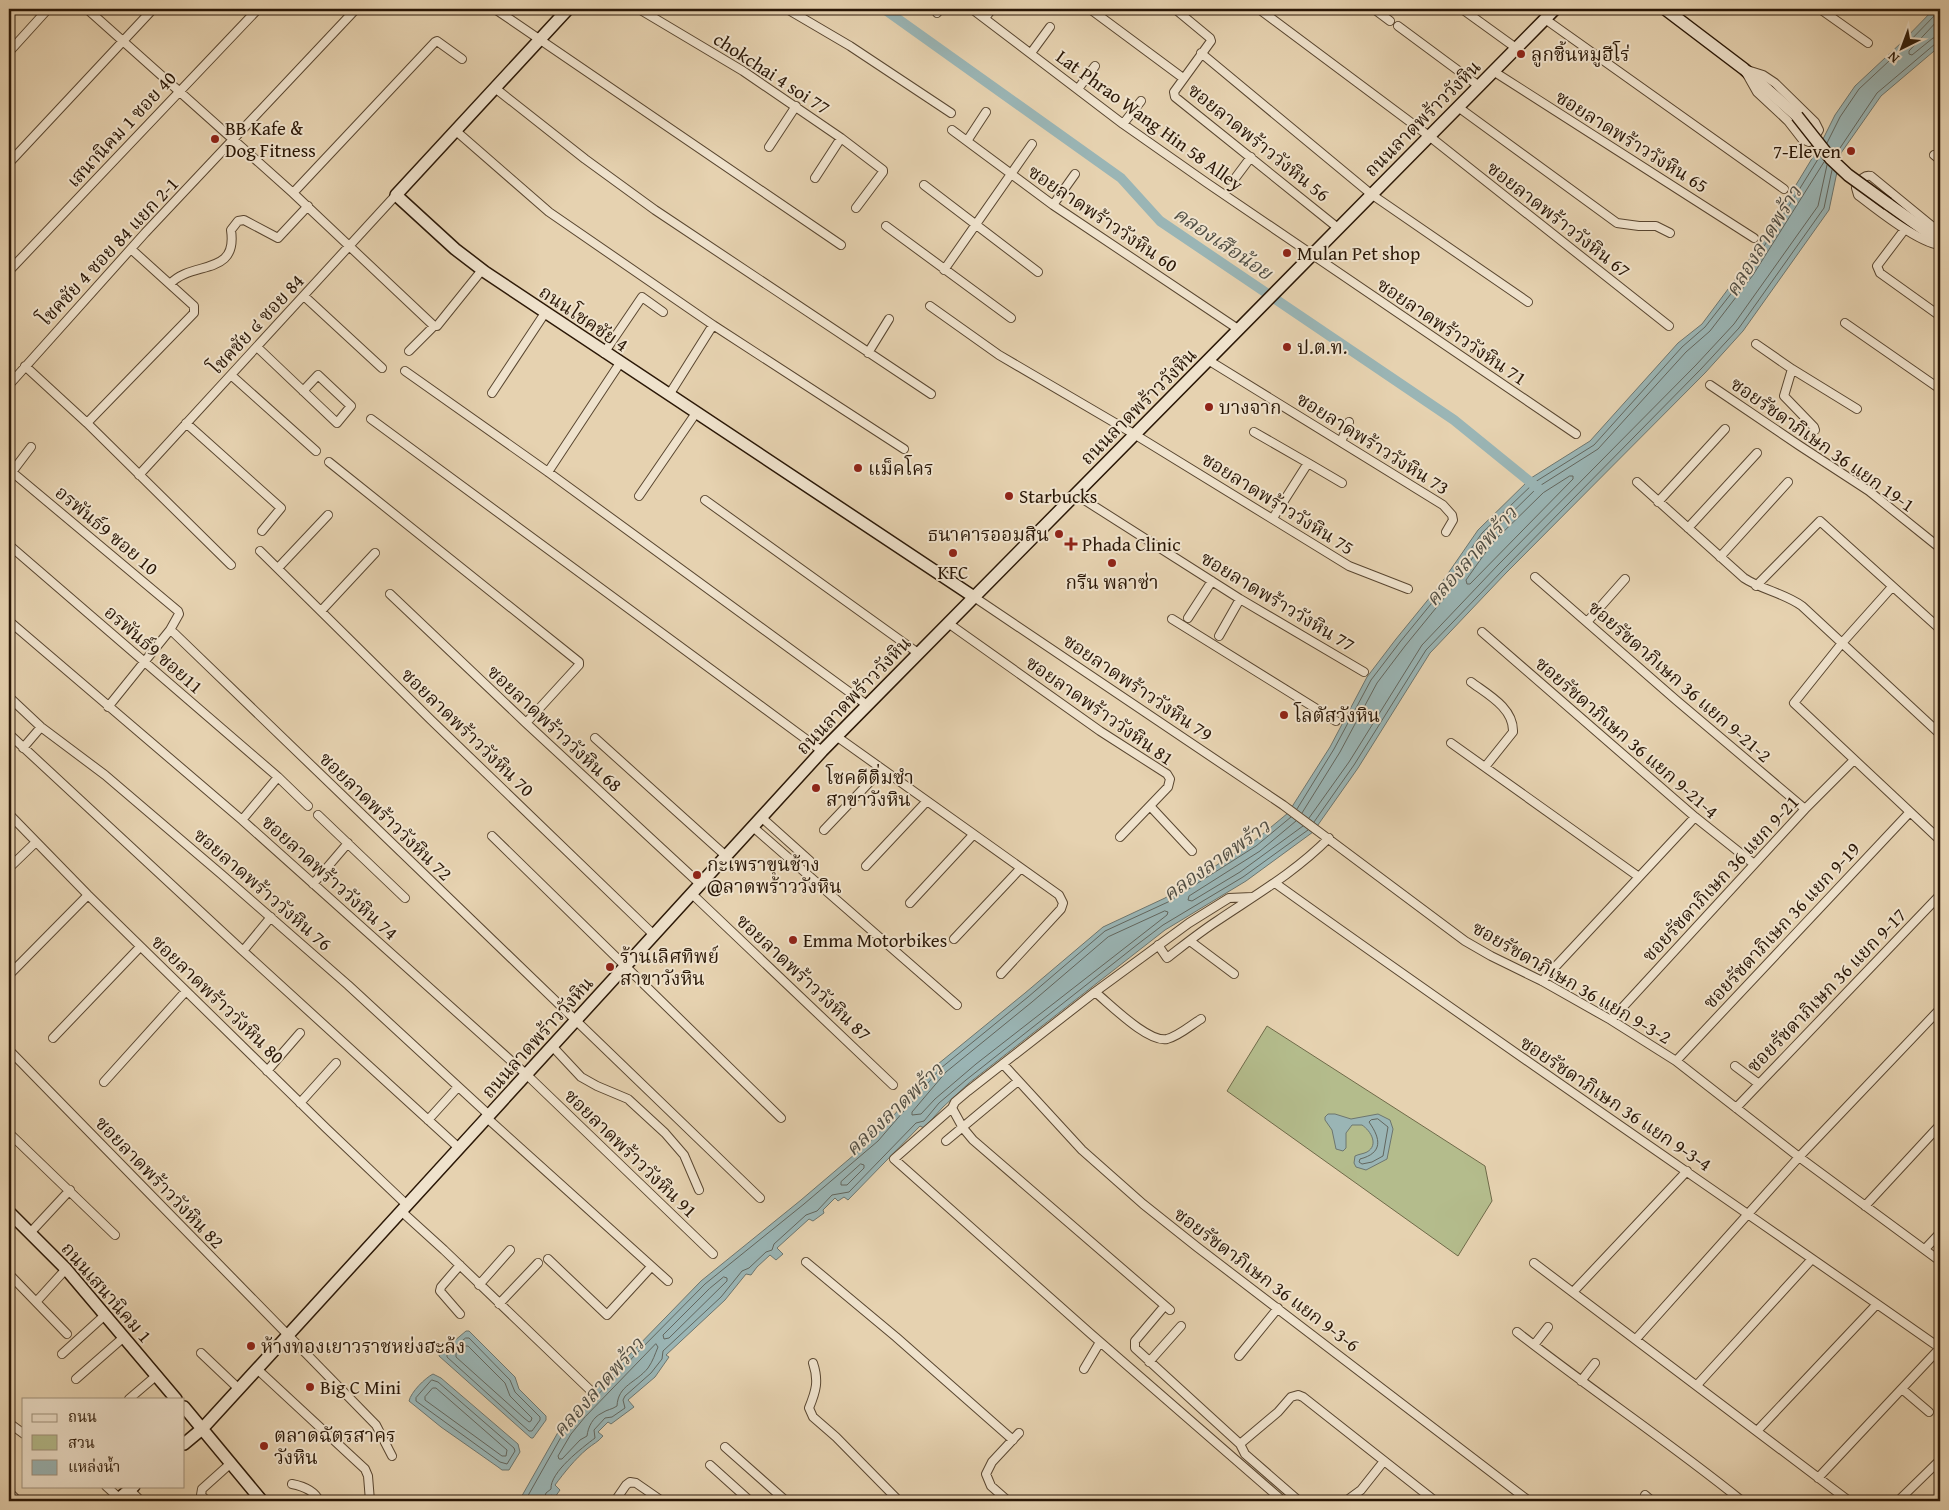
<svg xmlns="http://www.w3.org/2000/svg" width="1949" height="1510" viewBox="0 0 1949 1510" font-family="'Gentium Book Plus','Noto Serif Thai',serif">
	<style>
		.green { fill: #b4bc8c; stroke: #6f6a49 }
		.water { fill: #9ab5b5; stroke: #6d766f }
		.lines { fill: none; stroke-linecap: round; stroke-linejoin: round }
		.shore { stroke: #62665e; stroke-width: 1 }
		.canal { stroke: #9ab5b5; stroke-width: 10 }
		.street-casing { stroke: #594630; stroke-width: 10 }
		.secondary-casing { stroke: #2a1706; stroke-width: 14 }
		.street { stroke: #efe2cc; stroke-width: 8 }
		.secondary { stroke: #efe2cc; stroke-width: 11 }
		.secondary-bridge-casing { stroke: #2a1706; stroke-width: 14; stroke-linecap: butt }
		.secondary-bridge { stroke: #efe2cc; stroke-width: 11 }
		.poi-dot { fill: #8f2418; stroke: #efe2cc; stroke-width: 2 }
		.labels { text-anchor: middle; stroke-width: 4; stroke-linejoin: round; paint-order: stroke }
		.poi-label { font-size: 19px; fill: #2a1706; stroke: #efe2cc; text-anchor: start }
		.street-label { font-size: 19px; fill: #2a1706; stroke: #efe2cc }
		.water-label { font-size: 20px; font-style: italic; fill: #514e43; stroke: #efe2cc }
	</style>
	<rect width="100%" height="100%" fill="#e6d2b0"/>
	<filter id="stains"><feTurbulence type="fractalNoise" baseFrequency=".004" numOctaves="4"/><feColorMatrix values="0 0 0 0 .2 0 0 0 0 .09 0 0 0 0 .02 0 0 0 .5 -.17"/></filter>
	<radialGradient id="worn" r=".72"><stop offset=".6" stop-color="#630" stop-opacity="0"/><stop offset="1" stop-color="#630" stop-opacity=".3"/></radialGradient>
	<path class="green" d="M1267,1026L1485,1166L1492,1201L1458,1256L1227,1091Z"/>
	<path class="water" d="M1934,9H1940V46L1881,96L1841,153L1829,210L1743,331L1705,373L1506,573L1430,653L1358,768L1313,832L1246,881L1165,930L969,1083L943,1107L924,1128L920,1126L848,1200L844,1197L838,1201L835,1198L823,1210L824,1213L813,1221L809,1219L777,1248L783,1254L776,1260L770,1255L757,1267L751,1275L746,1274L725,1300L666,1355L669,1357L655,1377L628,1400L634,1407L611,1424L608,1422L598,1432L603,1436C598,1442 593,1444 587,1449C575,1459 564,1473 555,1485L560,1490L555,1497L551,1495L547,1501H519L561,1427L632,1352L701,1281L801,1200L875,1137L938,1064L1025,993L1103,927L1165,898L1253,842L1288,813L1330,747L1367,677L1396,639L1440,585L1478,530L1531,478L1590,441L1678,343L1702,324L1743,269L1771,226L1819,147L1835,115L1855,86L1901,43Z
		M1328,1114H1335L1351,1119L1378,1114L1390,1120L1393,1129L1387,1159L1366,1170L1356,1167L1354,1163L1355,1156C1359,1154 1363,1154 1367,1152C1379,1145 1371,1131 1362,1125H1352L1346,1133V1148L1343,1151L1336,1149L1332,1130L1325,1120V1117Z
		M466,1331H469L515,1377L519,1389L546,1416V1420L533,1438H531L439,1356L440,1353Z
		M433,1374L441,1378L518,1444L520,1452L509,1470H502L498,1467L441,1427L409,1401C411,1392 425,1378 433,1374Z"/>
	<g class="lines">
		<path class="shore" d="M1940,18L1909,51V54L1912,55L1933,38L1940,37
			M1827,143L1840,117L1859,89L1904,47L1936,14L1937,9
			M1836,154L1877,93L1935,44L1940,43
			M1570,476H1573V479L1470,584H1467L1466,580L1493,542L1543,493Z
			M1297,809L1334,749L1371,680L1400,642L1444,588L1482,533L1535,482L1594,445L1682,347L1705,327L1748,272L1820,156
			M1302,813L1340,752L1377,683L1405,646L1449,592L1487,537L1538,487L1598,449L1686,352L1710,331L1753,275L1824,162
			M1309,818L1349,762L1422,645L1498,565L1696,365L1734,324L1818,206L1827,165
			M1296,821L1260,851L1189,896L1188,900L1192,901L1240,872L1303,826
			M1314,822L1354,765L1426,650L1503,570L1701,369L1739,328L1824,208L1832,170
			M1165,911L1168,912L1167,915L976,1064L935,1099L921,1114L912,1115V1112L946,1072L1032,1002L1108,937Z
			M1378,1119L1388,1127L1383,1156L1372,1162L1362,1164L1359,1162L1360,1159C1383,1153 1381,1139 1369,1122L1371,1120Z
			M861,1164L864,1165V1168L847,1185H841V1182Z
			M724,1277L727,1278V1281L669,1338L664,1339L663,1335L709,1289Z
			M466,1338H469L510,1380L515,1392L540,1417V1420L532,1431H529L520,1423L447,1357V1353Z
			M656,1344L658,1347C655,1354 653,1361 648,1368C636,1383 618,1385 617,1406C611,1410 608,1409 602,1413C593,1417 588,1427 587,1436L580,1440L562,1459H559L558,1456L571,1434L585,1417Z
			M465,1346H468L505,1383L510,1396L532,1418L531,1421L529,1422L524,1418L456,1357V1354Z
			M432,1380L438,1382L514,1448L515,1451L507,1464L500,1462L416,1401V1398Z
			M433,1388H436L507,1450L506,1456H502L425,1400V1397Z
			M525,1501L565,1430L635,1355L705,1284L804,1204L878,1141L941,1068L1028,997L1105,931L1168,902L1256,846L1291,817
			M543,1501L546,1493L551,1489C550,1472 582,1448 595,1438L594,1430L605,1418L612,1417L625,1408L623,1400L625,1396L651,1373L662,1359L663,1351L721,1297L742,1271L749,1268L766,1252L772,1250L774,1244L806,1215L817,1211L832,1195L849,1192L916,1123L924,1121L939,1103L966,1080L1138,944L1163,925L1243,877L1308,830"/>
		<path class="canal" d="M884,9L1121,178L1160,221L1454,420L1539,489"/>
		<g class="street-casing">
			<path id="street" d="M87,9L293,193L434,326H437L482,270
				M495,9L841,245
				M639,9L743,71L841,138L883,170V172L856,208
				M787,9L850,46L951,113
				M972,9L1123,124L1207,183L1576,434
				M1090,9L1183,78
				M1175,9L1210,38L1211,41L1174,92L1175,97L1338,228
				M1259,9L1429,136L1669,326
				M1374,9L1390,21
				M1462,9L1516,48
				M1820,9L1868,43
				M937,13L940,9
				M985,18L992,9
				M1545,19L1784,189
				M1398,26L1479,86
				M9,52L48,9
				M1031,53L1050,27
				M1201,53L1371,194L1528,302
				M1744,69L1763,75L1775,83L1815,122L1819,130L1816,135L1809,142L1802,139L1788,121L1757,92Z
				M1493,71L1754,238
				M495,88L585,159L655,210L931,394
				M1078,89L1095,66
				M1458,107L1617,223L1639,226H1656L1670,233
				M1123,124L1141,101
				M952,130L1053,205L1238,329
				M456,131L549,212L713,325L904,449
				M967,141L986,112
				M769,147L796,106
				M1934,155L1940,160
				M9,163L153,9
				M1236,177L1251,157
				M815,178L841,138
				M924,185L1038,272
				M293,193L435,42L437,41L462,59
				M1053,205L1075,174
				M886,226L1011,318
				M1905,229L1877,266L1880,273L1940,316
				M1940,237L1932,226L1871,176C1863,174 1860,182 1856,188L1858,195C1876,209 1919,243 1940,245
				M944,270L1032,144
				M9,271L258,9
				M170,284C192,260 238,277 231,230L238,221L244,220L278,238L308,206
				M304,296L382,368
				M930,306L999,355L1134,434L1349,566L1408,589
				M1845,323L1940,389
				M1756,344L1792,369L1857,409
				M257,347L337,423L351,406L318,375L303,391
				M409,351L434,326
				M604,353L642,297L663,312
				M868,353L889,319
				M1208,360L1443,505L1452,515L1453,520L1446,532
				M25,366L87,423L231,565
				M1792,369L1784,396L1814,427L1815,430
				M405,371L548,472L867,705
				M231,375L316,451
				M9,385L145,233L356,9
				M1710,385L1800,446L1869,491L1940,548
				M492,393L545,313
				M669,395L713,325
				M371,419L822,751
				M87,423L194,313V306L131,249
				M186,423L281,508L262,531
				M1254,432L1308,463
				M1341,442L1349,422
				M329,462L579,662V665L526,723
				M12,472L178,611L179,614L170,630L108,707
				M548,472L620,363
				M139,475L396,195
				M9,476L31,447
				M1637,482L1744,578C1762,590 1784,593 1802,606L1940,734
				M1075,494L1240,599L1364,672
				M639,496L696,413
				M705,500L918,653
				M1658,502L1725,429
				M1273,518L1308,463L1342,483
				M1688,528L1757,453
				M9,545L278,777L308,806
				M260,551L431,720L654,935
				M1720,557L1788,482
				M278,568L328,515
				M1535,577L1676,700L1805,809
				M1756,586L1820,521L1940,629
				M1892,587L1842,643L1794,703L1940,840
				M390,594L526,723L700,884
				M974,597L1283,805L1465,941L1491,956L1542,981L1611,1020L1676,1061L1799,1157L1940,1261
				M321,611L375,553
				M1188,618L1212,581
				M1172,619L1336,721
				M9,621L242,820L527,1075L713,1254
				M1587,622L1625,579
				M948,623L1100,731L1167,774L1170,779L1168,787L1120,837
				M1482,632L1695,817L1754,864
				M174,633L760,1198
				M1219,636L1240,599
				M1471,682C1487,694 1514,708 1513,732L1485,767
				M9,697L41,727L105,775L221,874L348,985L489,1115
				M9,734L243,951L459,1148
				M836,736L1059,895L1063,903L1061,909L1001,974
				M595,738L726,856
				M1451,743L1639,877
				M23,748L41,727
				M1150,806L1192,851
				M9,814L88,895L327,1129L407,1205
				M318,815L405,898
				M761,817L810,861
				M242,820L278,777
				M753,827L957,1005
				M824,830L882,769
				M492,836L781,1118
				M866,866L927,801
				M9,868L36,842
				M1275,883C1495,1041 1719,1193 1940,1348
				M313,884L348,843
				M691,893L893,1085
				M1252,897L1229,898L1189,923L1095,992L968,1091L955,1102L952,1108L894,1159L1091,1334L1283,1501
				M910,903L973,835
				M954,939L1020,869
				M1190,941L1234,974
				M1158,945L1167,958C1184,945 1200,932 1217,921C1257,894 1294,873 1329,838
				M243,951L271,917
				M9,975L88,895
				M1542,981L1695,817
				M1095,992C1110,1004 1148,1043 1167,1039C1179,1036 1191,1025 1201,1019
				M1611,1020L1805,809L1854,760
				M53,1038L140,947
				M552,1046L581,1077L597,1086L628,1099L665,1133L684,1155L699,1190
				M9,1050L376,1425L392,1456
				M1676,1061L1910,812
				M1003,1064L1082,1150L1143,1204L1197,1247L1529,1501
				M1735,1066L1759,1084
				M267,1071L300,1033
				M104,1082L186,991
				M300,1103L336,1063
				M952,1108L963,1128L973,1140L1170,1310
				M1736,1108L1940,895
				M487,1118L668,1281
				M428,1120L458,1087
				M9,1133L115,1235
				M946,1141L1018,1081
				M1865,1206L1940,1125
				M401,1211L444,1250L589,1389
				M30,1233L70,1190
				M1925,1249L1940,1233
				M548,1259L607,1315L651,1267
				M806,1262L896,1337L1013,1440
				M1534,1263L1849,1501
				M460,1265L441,1287L440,1291L460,1314
				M9,1274L67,1334
				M479,1285L510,1250
				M1573,1292L1687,1171
				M36,1302L66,1269
				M499,1304L538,1263
				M1162,1309L1135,1341V1348L1240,1444L1245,1454L1299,1501
				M1517,1332C1591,1390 1669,1442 1742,1501
				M1636,1339L1799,1157L1940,1009
				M1534,1345L1548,1327
				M201,1353L239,1389
				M62,1354L105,1315
				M1239,1356L1278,1308
				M1149,1362L1181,1326
				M813,1363C819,1381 816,1391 809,1408L813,1417L836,1437L899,1501
				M257,1369L365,1469L368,1476L370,1501
				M1084,1369L1100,1342
				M76,1379L124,1337
				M1581,1381L1595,1363
				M1697,1385L1812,1259
				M1902,1389L1929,1412
				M129,1399L157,1375
				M9,1423L24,1434
				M1757,1431L1877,1304
				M1240,1444L1278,1412L1291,1397L1298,1395L1303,1397L1435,1501
				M725,1447L786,1501
				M710,1465L750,1501
				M1818,1478L1940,1348
				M292,1484C302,1486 315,1491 319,1501
				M106,1486L119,1498
				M130,1490L141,1501
				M9,1492L18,1501
				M1645,1495L1652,1501
				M207,1501L201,1495L202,1489L231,1463
				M615,1501L626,1485L630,1482L636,1483L662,1501
				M1008,1501L991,1486L986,1474L992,1462L1019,1433
				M1346,1501L1361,1490L1384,1461
				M1898,1501L1940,1460"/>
		</g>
		<g class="secondary-casing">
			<path id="secondary" d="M568,9L396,195L455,249L485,272L974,597
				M1665,9L1744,69L1797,116
				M1888,204L1940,241
				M9,1212L66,1269L176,1399
				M184,1407L262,1501
				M184,1444L202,1429L257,1369L822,751L1555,9
				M116,1501L134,1486"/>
		</g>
		<use href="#street" class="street"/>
		<use href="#secondary" class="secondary"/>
		<g class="secondary-bridge-casing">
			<path id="secondary-bridge" d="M1797,116L1831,159L1848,175L1888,204"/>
		</g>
		<use href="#secondary-bridge" class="secondary-bridge"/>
	</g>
	<g class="poi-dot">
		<circle cx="1521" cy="54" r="5"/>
		<circle cx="215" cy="139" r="5"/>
		<circle cx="1851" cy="151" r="5"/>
		<circle cx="1287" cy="253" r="5"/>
		<circle cx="1287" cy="347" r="5"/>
		<circle cx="1209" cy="407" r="5"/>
		<circle cx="858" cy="468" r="5"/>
		<circle cx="1009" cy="496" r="5"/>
		<circle cx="1059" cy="534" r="5"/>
		<path d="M1068.5 536.5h5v5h5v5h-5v5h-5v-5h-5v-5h5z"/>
		<circle cx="953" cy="553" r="5"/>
		<circle cx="1112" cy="563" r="5"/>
		<circle cx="1284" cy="715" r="5"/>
		<circle cx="816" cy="788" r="5"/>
		<circle cx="697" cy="875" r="5"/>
		<circle cx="793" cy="940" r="5"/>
		<circle cx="610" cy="967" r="5"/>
		<circle cx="251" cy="1346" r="5"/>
		<circle cx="310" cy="1387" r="5"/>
		<circle cx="264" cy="1446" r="5"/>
	</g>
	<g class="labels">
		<g class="poi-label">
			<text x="1531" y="61">ลูกชิ้นหมูฮีโร่</text>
			<text x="225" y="135">BB Kafe &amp;<tspan x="225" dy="22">Dog Fitness</tspan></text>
			<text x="1841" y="158" text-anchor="end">7-Eleven</text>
			<text x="1297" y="260">Mulan Pet shop</text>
			<text x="1297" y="354">ป.ต.ท.</text>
			<text x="1219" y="414">บางจาก</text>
			<text x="868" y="475">แม็คโคร</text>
			<text x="1019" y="503">Starbucks</text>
			<text x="1049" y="541" text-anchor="end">ธนาคารออมสิน</text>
			<text x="1082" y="551">Phada Clinic</text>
			<text x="953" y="579" text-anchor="middle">KFC</text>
			<text x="1112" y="589" text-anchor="middle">กรีน พลาซ่า</text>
			<text x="1294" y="722">โลตัสวังหิน</text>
			<text x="826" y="784">โชคดีติ่มซำ<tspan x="826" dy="22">สาขาวังหิน</tspan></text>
			<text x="707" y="871">กะเพราขุนช้าง<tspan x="707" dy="22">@ลาดพร้าววังหิน</tspan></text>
			<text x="803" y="947">Emma Motorbikes</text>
			<text x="620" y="963">ร้านเลิศทิพย์<tspan x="620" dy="22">สาขาวังหิน</tspan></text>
			<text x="261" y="1353">ห้างทองเยาวราชหย่งฮะล้ง</text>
			<text x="320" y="1394">Big C Mini</text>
			<text x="274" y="1442">ตลาดฉัตรสาคร<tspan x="274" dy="22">วังหิน</tspan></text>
		</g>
		<g class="street-label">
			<text transform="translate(772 73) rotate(33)" y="7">chokchai 4 soi 77</text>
			<text transform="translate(1422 118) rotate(-45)" y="7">ถนนลาดพร้าววังหิน</text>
			<text transform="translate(1150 120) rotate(36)" y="7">Lat Phrao Wang Hin 58 Alley</text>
			<text transform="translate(121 129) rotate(-47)" y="7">เสนานิคม 1 ซอย 40</text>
			<text transform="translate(1632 141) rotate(32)" y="7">ซอยลาดพร้าววังหิน 65</text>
			<text transform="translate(1259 142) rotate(39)" y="7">ซอยลาดพร้าววังหิน 56</text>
			<text transform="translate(1103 218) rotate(34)" y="7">ซอยลาดพร้าววังหิน 60</text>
			<text transform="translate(1559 219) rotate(38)" y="7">ซอยลาดพร้าววังหิน 67</text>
			<text transform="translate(108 251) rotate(-47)" y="7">โชคชัย 4 ซอย 84 แยก 2-1</text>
			<text transform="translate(584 318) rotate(34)" y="7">ถนนโชคชัย 4</text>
			<text transform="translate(256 324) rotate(-47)" y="7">โชคชัย ๔ ซอย 84</text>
			<text transform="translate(1452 331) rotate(34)" y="7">ซอยลาดพร้าววังหิน 71</text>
			<text transform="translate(1138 406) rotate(-45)" y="7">ถนนลาดพร้าววังหิน</text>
			<text transform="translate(1373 443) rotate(32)" y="7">ซอยลาดพร้าววังหิน 73</text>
			<text transform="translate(1823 444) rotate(35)" y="7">ซอยรัชดาภิเษก 36 แยก 19-1</text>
			<text transform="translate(1278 503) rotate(32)" y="7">ซอยลาดพร้าววังหิน 75</text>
			<text transform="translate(107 530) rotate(40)" y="7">อรพันธ์9 ซอย 10</text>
			<text transform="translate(1278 601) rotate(31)" y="7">ซอยลาดพร้าววังหิน 77</text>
			<text transform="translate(154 649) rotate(41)" y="7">อรพันธ์9 ซอย11</text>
			<text transform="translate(1680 681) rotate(41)" y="7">ซอยรัชดาภิเษก 36 แยก 9-21-2</text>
			<text transform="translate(1138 687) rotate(34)" y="7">ซอยลาดพร้าววังหิน 79</text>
			<text transform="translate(853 695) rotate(-46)" y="7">ถนนลาดพร้าววังหิน</text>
			<text transform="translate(1100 710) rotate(35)" y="7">ซอยลาดพร้าววังหิน 81</text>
			<text transform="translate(555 728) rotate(43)" y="7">ซอยลาดพร้าววังหิน 68</text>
			<text transform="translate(468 732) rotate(44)" y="7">ซอยลาดพร้าววังหิน 70</text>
			<text transform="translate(1627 737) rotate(41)" y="7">ซอยรัชดาภิเษก 36 แยก 9-21-4</text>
			<text transform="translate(386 816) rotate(44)" y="7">ซอยลาดพร้าววังหิน 72</text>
			<text transform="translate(330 877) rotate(42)" y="7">ซอยลาดพร้าววังหิน 74</text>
			<text transform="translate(1720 878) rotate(-47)" y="7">ซอยรัชดาภิเษก 36 แยก 9-21</text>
			<text transform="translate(263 889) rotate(41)" y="7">ซอยลาดพร้าววังหิน 76</text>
			<text transform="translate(1781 925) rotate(-47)" y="7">ซอยรัชดาภิเษก 36 แยก 9-19</text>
			<text transform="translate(804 977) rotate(43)" y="7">ซอยลาดพร้าววังหิน 87</text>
			<text transform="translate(1572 982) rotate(30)" y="7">ซอยรัชดาภิเษก 36 แยก 9-3-2</text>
			<text transform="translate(1826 990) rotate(-46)" y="7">ซอยรัชดาภิเษก 36 แยก 9-17</text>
			<text transform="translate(218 999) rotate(44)" y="7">ซอยลาดพร้าววังหิน 80</text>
			<text transform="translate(537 1037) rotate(-48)" y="7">ถนนลาดพร้าววังหิน</text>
			<text transform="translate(1616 1103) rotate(34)" y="7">ซอยรัชดาภิเษก 36 แยก 9-3-4</text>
			<text transform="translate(631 1153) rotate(44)" y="7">ซอยลาดพร้าววังหิน 91</text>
			<text transform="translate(160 1182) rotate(46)" y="7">ซอยลาดพร้าววังหิน 82</text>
			<text transform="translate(1267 1279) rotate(37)" y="7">ซอยรัชดาภิเษก 36 แยก 9-3-6</text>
			<text transform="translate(107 1292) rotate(49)" y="7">ถนนเสนานิคม 1</text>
		</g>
		<g class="water-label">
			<text transform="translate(1763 241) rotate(-58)" y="7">คลองลาดพร้าว</text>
			<text transform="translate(1223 243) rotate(34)" y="7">คลองเสือน้อย</text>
			<text transform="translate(1471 556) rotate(-48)" y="7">คลองลาดพร้าว</text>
			<text transform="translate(1216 860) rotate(-35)" y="7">คลองลาดพร้าว</text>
			<text transform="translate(894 1109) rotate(-43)" y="7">คลองลาดพร้าว</text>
			<text transform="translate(598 1387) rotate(-48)" y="7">คลองลาดพร้าว</text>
		</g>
	</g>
	<rect width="1949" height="1510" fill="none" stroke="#e6d2b0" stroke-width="30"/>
	<rect x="10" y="10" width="1929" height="1490" fill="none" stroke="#2a1706" stroke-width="2.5"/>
	<rect x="15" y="15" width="1919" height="1480" fill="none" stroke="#2a1706"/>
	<rect x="22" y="1398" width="162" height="90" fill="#efe2cc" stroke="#a0917d"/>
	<rect x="32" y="1414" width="25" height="8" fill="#efe2cc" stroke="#a0917d"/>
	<text x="68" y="1422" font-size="15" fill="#2a1706">ถนน</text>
	<rect x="32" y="1435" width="25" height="15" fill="#b4bc8c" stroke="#a0917d"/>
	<text x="68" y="1448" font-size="15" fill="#2a1706">สวน</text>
	<rect x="32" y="1460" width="25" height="15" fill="#9ab5b5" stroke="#a0917d"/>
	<text x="68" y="1472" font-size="15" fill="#2a1706">แหล่งน้ำ</text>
	<g transform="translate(1902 48) rotate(222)" stroke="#efe2cc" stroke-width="4" paint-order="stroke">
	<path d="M0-4L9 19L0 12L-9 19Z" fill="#2a1706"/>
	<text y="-8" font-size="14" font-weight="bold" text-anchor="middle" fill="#2a1706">N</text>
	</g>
	<rect width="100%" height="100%" filter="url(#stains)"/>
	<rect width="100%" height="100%" fill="url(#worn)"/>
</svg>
